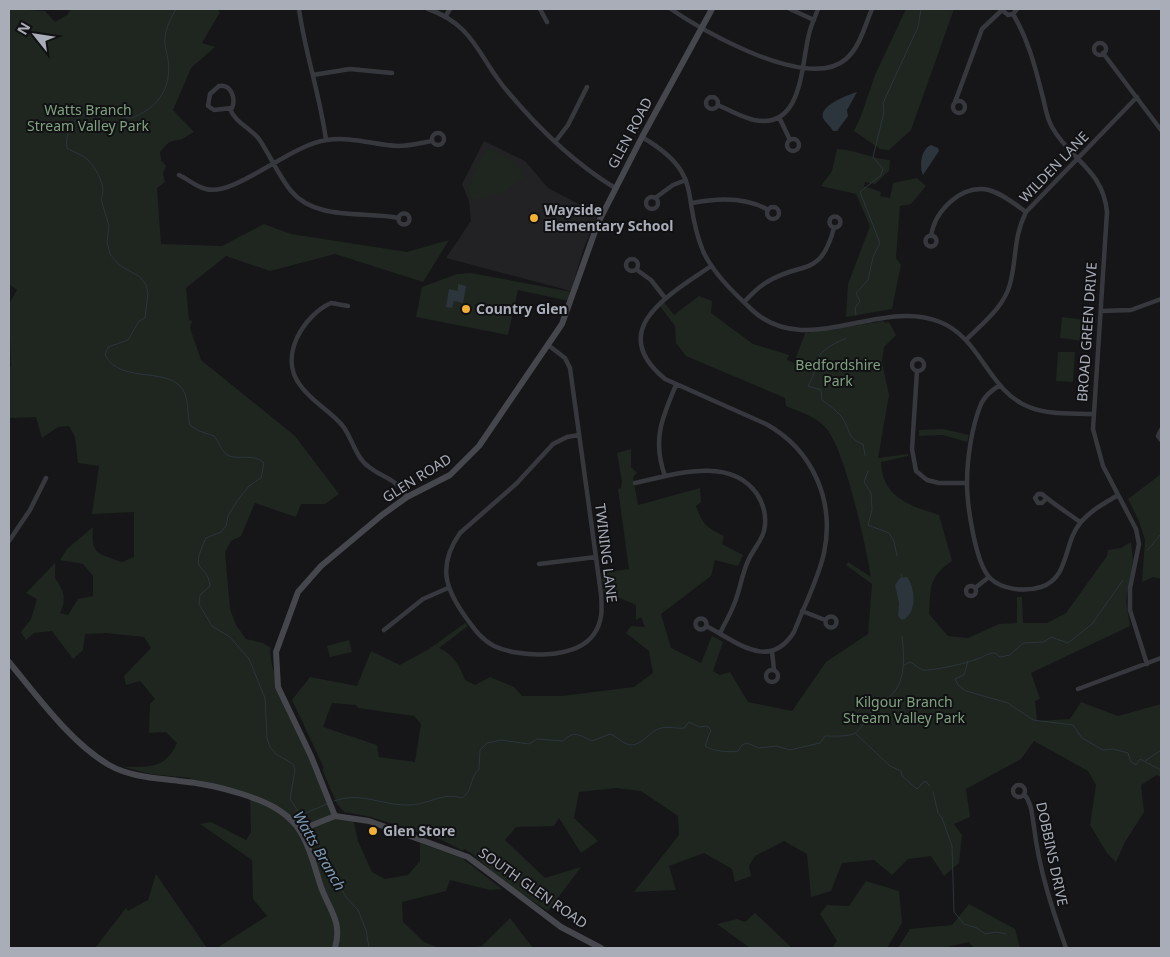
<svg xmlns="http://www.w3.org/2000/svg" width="1170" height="957" viewBox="0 0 1170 957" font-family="'Noto Sans',sans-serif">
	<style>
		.built { fill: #222225 }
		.green { fill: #1e261f; fill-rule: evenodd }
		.water { fill: #2c353c }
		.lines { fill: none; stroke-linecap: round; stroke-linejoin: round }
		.stream { stroke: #2c353c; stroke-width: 1 }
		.minor { stroke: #37383d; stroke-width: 4.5 }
		.secondary { stroke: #45474d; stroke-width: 6 }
		.poi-dot { fill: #f2b134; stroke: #111113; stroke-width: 2 }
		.labels { text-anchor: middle; stroke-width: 4; stroke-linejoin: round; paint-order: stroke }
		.park-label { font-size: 14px; fill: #7fa381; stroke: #111113 }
		.street-label { font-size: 14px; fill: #a8adb8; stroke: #111113 }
		.poi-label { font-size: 14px; font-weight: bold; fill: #a8adb8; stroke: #111113; text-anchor: start }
		.water-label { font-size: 15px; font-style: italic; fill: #7f9bb3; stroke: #111113 }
	</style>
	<rect width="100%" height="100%" fill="#161618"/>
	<path class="built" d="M484,141L525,161L548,188L598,214L583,250L571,291L446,258L471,221L469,201L462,184Z"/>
	<path class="green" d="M9,9L45,11L55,22L67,15L71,9H217L220,12L202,43L215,47L191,68L173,110L194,132L182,139L169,142L160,152L161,160L166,166L163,174L165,182L157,188L161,244L222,246L264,224L291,234L407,252L449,240L423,282L335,254L270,271L226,256L186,288L189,320L192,321L190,328L201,360L295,436L339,494L325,504H301L296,517L255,503L241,536L231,541L225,552L230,609L236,625L246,639L263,643L271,648C268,656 276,677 278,687L334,815L353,818L358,841L372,872L385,879L408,875L420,861V843L462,858L502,889L490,890L450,880L446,891L402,902L403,922L424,942L439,948H217L267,916L253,899L252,860L200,824L211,822L246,840L251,832L250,796L189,780L191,778L150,774L124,767C149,766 165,770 177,743L166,732L149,733L150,704L155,699L140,681L126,685L124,676L151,648L144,637L106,633L85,634L83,650L73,659L52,631L34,633L26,640L21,632L31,619L37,599L26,593L55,563V578C64,591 67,599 60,613L68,615L78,599L93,596V576L83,564L60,560L67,549L93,527C91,556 98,553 122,562L134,557V512L92,514L99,466L78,463L75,437L69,426L58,427L42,438L36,417L9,418V368L11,366L9,304L17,290L9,284Z
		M906,9H954L911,130L889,150L880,149L854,131L861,116L875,75Z
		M491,149L518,165L524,177L504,192L473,200L467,188L486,150Z
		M837,149C858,150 871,159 890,160L889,171L875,184L865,182L864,186L881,192L880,196L890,198L893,183L917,178L926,186L911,204L900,206L896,258L901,265L892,309L846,317L848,284L870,226L856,194L821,186L832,171Z
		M471,273L572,292L569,301L518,290L508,335L416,317L422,287L457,274Z
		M699,296L712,301L711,313L753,344L789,355L787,360L794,363L805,333L884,321V323L889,322L896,335L884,347L882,362L889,395L878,458L908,454V456L881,462C882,498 911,506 939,515L952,561C928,577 931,588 929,614L948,636L968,638L999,624L1017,623V597H1022L1023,623H1047L1066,613L1107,556L1108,550L1121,548L1131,542L1133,561L1126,601L1130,626L1031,673L1040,699L1035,701L1037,721L1070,719L1081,702L1118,716L1161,704V777L1157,775L1141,785L1144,812L1125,842L1116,862L1107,853L1090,825L1096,785L1088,771L1034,741L1021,759L966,789L970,817L954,824L962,835L959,863L944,876L931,856L908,859L892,875L874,860L842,863L831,891L811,897L807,854L784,841L755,856L749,866L751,876L735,882L732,869L704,853L669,866L676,890L634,892L679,835L678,816L641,791L617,788L579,792L574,818L598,841L581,853L559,818L554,826L516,827L505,840L545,878L581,867L548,911L504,882L471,853L464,849L463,851L442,840L371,817L344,812L337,804L322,769L324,768L292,700L310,677L357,686L371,651L400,665L429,649L465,623L468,626L439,648C453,654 460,666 465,680L475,685L490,677L514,687L522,696H562L634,687L653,673L649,651L626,633L631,626L645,627L641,617L636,620V605L620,598L604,596L601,573L629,569L618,489L621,488L622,481L617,453L631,449V467L637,473L633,477L638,505L700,488L701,502L696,506C703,525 706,527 724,536L722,544L743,555L738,566L715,560L711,576L661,614L671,648L701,663L712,636L723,642L713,671L720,675L730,672L748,702L792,711L826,662L868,634L872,584L846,565L848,562L871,577C866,547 845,449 826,428C815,416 800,412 786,406L785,398L686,356L676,343L675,326L659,305L664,302L674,315ZM332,703L356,705L358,708L414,716L421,724L415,762L379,757L377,745L323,727Z
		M1062,317L1085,320L1083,341L1060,338Z
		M1058,352H1075L1073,382L1056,381Z
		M943,429L969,435L967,442L943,435L919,436V430Z
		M1161,474V579L1153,577L1142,582L1145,540L1139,521L1128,499Z
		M349,640L352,652L330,657L327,646Z
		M156,874L207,948H95L126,908L128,911L148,900Z
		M866,881L899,891L902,923L887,948H832L837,941L820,914L827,905L849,906Z
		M969,904L1015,929L1020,948H974L969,942L943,948H898L910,929L952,925Z
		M755,913L792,948H750L717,924L737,919L745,922Z
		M510,918L533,948H470L482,946Z"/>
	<path class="water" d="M857,92L847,110L848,116L837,131H833C831,127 825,122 823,118C819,105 848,95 857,92Z
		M931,145L938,148L939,151L923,175C919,166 921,149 931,145Z
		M458,284L466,286L463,303L454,301L452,308L446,307L449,289L458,291Z
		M907,577C916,588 917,615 902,620L898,616L899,603L895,585L900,578Z"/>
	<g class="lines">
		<path class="stream" d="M176,9C171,18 166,27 165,38C164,46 167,52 168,60C171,80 164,99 147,110C142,113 135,118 129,118C124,118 120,114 115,113C107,111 92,116 81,115C71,123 65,135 67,148C73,152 83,155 88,160C97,170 107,187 101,199L109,226L107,242L110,254L119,265L140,277L146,285L148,293L145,318L139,321L128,340L108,347L105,355C121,386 174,364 185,394C189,405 187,415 190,425L199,431L214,436C219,442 222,453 229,456C242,460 253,453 264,463L261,478L249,486L237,501L228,516L226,526L221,532L206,538C188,576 207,561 210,586L200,595L199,604L212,626L230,637L249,659L265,698L267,738L270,747L276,754L293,764L295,770L290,799L306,823
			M856,315L855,308L860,301L856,293L868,280L873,257L880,243L860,192L881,175L883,169L873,157L884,112L883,103L918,27L921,9
			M846,338C807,356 825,356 808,386L821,390L822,400C829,405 836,410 841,416C850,428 847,439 863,444L865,455
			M868,471L864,482L871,493L872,510L868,525L889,533L894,541L897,556
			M1147,551L1161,534
			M901,574L902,578
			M968,661L964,675L955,679L958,685L966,691L1008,703L1033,720L1073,725L1082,738L1103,750L1113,749L1128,753L1131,762L1136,765L1140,759L1161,770
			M903,666L910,662C915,664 919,669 923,670C932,671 968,663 977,659C984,657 987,653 995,653L1000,657L1010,655L1023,643L1044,642L1051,637L1068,643L1092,624L1123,580
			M856,734L890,766L901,771L902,776L917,789L925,781L930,786
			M1145,761L1161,750
			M933,792L938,813L942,818L952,846L954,912L964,924L977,928L985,934L996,932L1006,934
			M334,801C360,791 383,806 410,805C431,804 441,792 462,798C473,791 469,779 479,769L480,750L487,743L501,740L529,744L537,739L563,741C574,730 579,735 592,741L610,734C616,736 621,742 627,744C640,749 649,731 661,728C668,726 677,729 684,728L689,722L699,727L707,726L711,730L705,746C713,751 729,753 738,751L742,745L747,743L759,748L776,746L790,750L820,743L825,736C865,737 854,733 876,706C881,700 889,699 894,692C906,678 904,653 902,636
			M303,819L306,813L327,804
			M310,829L346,897L358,910L366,930L369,948"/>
		<path class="minor" d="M299,9C305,53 320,95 326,140
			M428,9C475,25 479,59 508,92C539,129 574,163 615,188
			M540,9L547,22
			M671,9C704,32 809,92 846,59C860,47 865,25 872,9
			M790,9L814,20
			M1001,9L1008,15L1013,14L1017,9
			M1013,14C1028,39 1035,66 1042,94C1045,104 1046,117 1052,127C1070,160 1103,169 1107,212L1093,429L1103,466L1136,529L1139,544L1130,588V610L1147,664
			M445,17L450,9
			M1094 49a6 6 0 1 1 12 0a6 6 0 1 1-12 0Z
			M1103,53L1161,130
			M313,75L350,69L392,73
			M219,86C231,84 236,98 232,108L214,110L208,106L210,94Z
			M706 103a6 6 0 1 1 12 0a6 6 0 1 1-12 0Z
			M953 107a6 6 0 1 1 12 0a6 6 0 1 1-12 0Z
			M955,102L982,29L1001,11
			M718,105C729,110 741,117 754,120C803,130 801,65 809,34C811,25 815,17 818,9
			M230,109C235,122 250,128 259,139C270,155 278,175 291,191C316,221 364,211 399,218
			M779,117L790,140
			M432 139a6 6 0 1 1 12 0a6 6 0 1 1-12 0Z
			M642,137C706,175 680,195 703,251C713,273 733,292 751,309C805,361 879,297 940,322C981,338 988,391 1029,407C1048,415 1072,413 1093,414
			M787 145a6 6 0 1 1 12 0a6 6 0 1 1-12 0Z
			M555,142L568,125L587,87
			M179,175C188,179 196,187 206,189C235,197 291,144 327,140C351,136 374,145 398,146C410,146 421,143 432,141
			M646 203a6 6 0 1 1 12 0a6 6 0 1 1-12 0Z
			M655,198L673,185L686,180
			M692,203C717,198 745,196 768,210
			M767 213a6 6 0 1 1 12 0a6 6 0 1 1-12 0Z
			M398.5 219a5.5 5.5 0 1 1 11 0a5.5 5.5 0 1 1-11 0Z
			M829.5 222a5.5 5.5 0 1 1 11 0a5.5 5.5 0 1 1-11 0Z
			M925.5 241a5.5 5.5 0 1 1 11 0a5.5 5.5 0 1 1-11 0Z
			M931,236C935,210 962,184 989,190C1003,194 1015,204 1026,212
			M626 265a6 6 0 1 1 12 0a6 6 0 1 1-12 0Z
			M637,270L651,280L665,298
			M744,302C751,295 758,287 767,282C803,260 820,279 834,228
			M348,306L331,303C304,315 278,356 300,385C311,401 329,410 342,425C352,437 355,457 369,467C386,480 393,476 407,497
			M1101,311L1131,310L1161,299
			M967,339C983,323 1004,307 1010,284C1017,258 1013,238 1026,212L1137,97
			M548,345L565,358L570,368L601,594C602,608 603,621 594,634C576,660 520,658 494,646C482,640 475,630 467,619C445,589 437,566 460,533L517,483L553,444L567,437L579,435
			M912 365a6 6 0 1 1 12 0a6 6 0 1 1-12 0Z
			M917,371L912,449L916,471L927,480L939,483H967
			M1000,385C992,390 985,395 981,404C972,426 967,458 967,483C967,504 975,563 990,578C1002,590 1025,592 1041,587C1070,578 1063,542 1081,522C1091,510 1105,503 1118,495
			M1161,430L1158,436L1161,440
			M665,476C652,440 662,418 676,385
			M635,483C672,475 730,455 757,494C764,505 767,518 764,531C761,542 752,551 748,561C742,574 740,589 735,602C731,613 725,623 720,633
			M1045,500L1042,503H1038L1035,498L1038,494H1042C1052,503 1068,513 1080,522
			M9,541L30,510L46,478
			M539,564L596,557
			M966 591a5 5 0 1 1 10 0a5 5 0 1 1-10 0Z
			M975,588L989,577
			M802,611L825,620
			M825.5 622a5.5 5.5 0 1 1 11 0a5.5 5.5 0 1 1-11 0Z
			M695.5 624a5.5 5.5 0 1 1 11 0a5.5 5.5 0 1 1-11 0Z
			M706,626C736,641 769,672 794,632C804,606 818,580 824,553C835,501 813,450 766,424L665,379C604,329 672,293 711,266
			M384,630L423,599L448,588
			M772,651L774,670
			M766 676a6 6 0 1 1 12 0a6 6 0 1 1-12 0Z
			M1078,689L1161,658
			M1013 791a6 6 0 1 1 12 0a6 6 0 1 1-12 0Z
			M1024,794C1032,803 1032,816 1034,827C1039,869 1052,909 1066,948"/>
		<path class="secondary" d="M9,662C37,696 71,743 109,765C130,777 156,778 179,781C201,783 220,787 242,794C298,812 304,830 320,884C328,909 343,920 335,948
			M335,816L311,756L278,687L276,652L298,592L321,566L382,515L407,497L450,475L479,446L562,324L598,223L642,137L712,9
			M335,816L369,821L468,857L561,927L601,948
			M300,830L335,816"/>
	</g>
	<g class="poi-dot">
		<circle cx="534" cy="218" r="5"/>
		<circle cx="466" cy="309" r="5"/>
		<circle cx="373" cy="831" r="5"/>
	</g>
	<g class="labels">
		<g class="park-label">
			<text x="88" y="115">Watts Branch<tspan x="88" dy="16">Stream Valley Park</tspan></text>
			<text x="838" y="370">Bedfordshire<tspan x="838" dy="16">Park</tspan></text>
			<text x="904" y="707">Kilgour Branch<tspan x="904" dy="16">Stream Valley Park</tspan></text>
		</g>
		<g class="street-label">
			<text transform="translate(630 133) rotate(-62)" y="5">GLEN ROAD</text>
			<text transform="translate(1054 167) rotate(-46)" y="5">WILDEN LANE</text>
			<text transform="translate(1087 332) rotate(-86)" y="5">BROAD GREEN DRIVE</text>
			<text transform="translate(417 478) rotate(-32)" y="5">GLEN ROAD</text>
			<text transform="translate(606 553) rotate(83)" y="5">TWINING LANE</text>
			<text transform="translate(1052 854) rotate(78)" y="5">DOBBINS DRIVE</text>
			<text transform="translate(533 888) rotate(35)" y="5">SOUTH GLEN ROAD</text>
		</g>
		<g class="poi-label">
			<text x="544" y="215">Wayside<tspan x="544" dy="16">Elementary School</tspan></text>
			<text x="476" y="314">Country Glen</text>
			<text x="383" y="836">Glen Store</text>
		</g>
		<g class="water-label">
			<text transform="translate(319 851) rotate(60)" y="5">Watts Branch</text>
		</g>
	</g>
	<rect width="1170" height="957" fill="none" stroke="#a8adb8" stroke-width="20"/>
	<g transform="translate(35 35) rotate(300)" stroke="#111113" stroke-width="4" paint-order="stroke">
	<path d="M0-4L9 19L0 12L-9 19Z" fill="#a8adb8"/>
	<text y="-8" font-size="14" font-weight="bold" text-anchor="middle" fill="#a8adb8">N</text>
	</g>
</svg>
